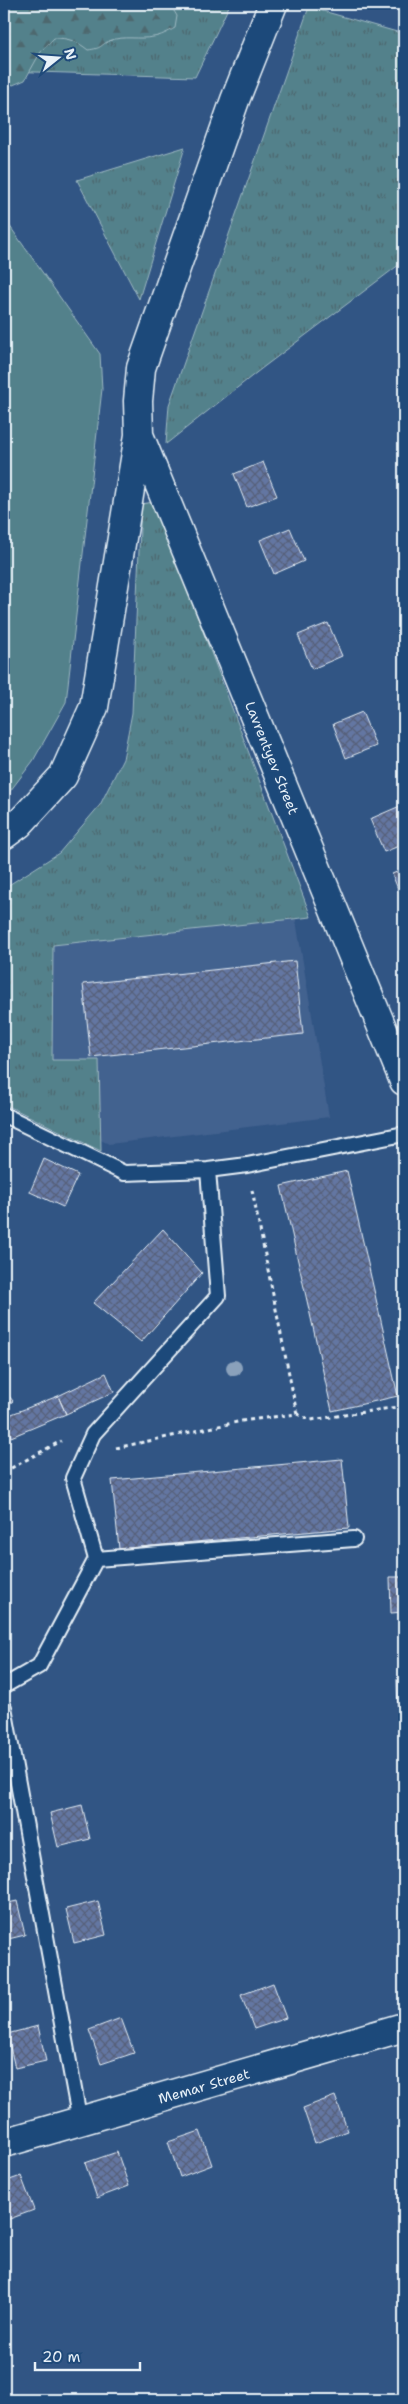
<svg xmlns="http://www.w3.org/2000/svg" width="408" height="2404" viewBox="0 0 408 2404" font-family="'Shantell Sans',sans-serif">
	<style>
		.built { fill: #43628f }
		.grass { fill: url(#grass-tufts); stroke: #9eb9c2 }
		.forest { fill: url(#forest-firs); stroke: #9eb9c2 }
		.park { fill: #53818b; stroke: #9eb9c2 }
		.building { fill: url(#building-cross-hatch); stroke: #e8f1f8 }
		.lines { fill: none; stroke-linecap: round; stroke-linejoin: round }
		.lane-casing { stroke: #e8f1f8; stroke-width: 18 }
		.street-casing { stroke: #e8f1f8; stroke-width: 31 }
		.path { stroke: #e8f1f8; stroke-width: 3; stroke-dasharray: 4 4; stroke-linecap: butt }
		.lane { stroke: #1f4a7a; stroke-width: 14 }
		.street { stroke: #1f4a7a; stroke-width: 28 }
		.tree { fill: #8aa1bb }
		.labels { text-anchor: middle; stroke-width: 5; stroke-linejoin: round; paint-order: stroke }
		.street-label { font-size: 14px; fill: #e8f1f8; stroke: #1f4a7a }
	</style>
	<defs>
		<pattern id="grass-tufts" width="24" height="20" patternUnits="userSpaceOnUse" patternTransform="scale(1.25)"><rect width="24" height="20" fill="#53818b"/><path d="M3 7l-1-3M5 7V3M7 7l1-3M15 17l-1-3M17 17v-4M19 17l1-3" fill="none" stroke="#4d676e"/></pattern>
		<pattern id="forest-firs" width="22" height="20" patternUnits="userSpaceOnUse" patternTransform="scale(1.25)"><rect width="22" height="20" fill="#53818b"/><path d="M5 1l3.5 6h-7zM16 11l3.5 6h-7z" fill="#4d676e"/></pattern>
		<pattern id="building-cross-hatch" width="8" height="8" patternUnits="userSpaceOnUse" patternTransform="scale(1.25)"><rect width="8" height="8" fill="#6476a2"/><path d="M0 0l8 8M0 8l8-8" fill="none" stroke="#56617a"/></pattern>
	</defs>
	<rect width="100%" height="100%" fill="#315584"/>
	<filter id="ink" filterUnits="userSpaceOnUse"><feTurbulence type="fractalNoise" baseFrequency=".02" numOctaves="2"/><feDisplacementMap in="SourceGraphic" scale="10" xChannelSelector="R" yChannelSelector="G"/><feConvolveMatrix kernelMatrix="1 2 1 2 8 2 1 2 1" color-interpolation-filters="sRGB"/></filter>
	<g filter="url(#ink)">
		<path class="built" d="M290,885L329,1117L109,1144L4,1094V909Z"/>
		<path class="grass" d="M4,4H230L195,77L4,71Z
			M309,7L404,34V261L261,369L166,444L169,405Z
			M185,147L139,299L77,180Z
			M154,502L311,917L53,945L52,1060H99L101,1151L4,1104V888L59,853L100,805L123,759L132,713L141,504Z"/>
		<path class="forest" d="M4,4H120C136,12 154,2 171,6L177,16L175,28C168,32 161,36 153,37C139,40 123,35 109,41C99,46 103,48 88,50C77,41 68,38 54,38L40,53L25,80L13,85L4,80Z"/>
		<path class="park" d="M4,218L100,354L102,389L66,702L33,761L4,799Z"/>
		<path class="building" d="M263,462L277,496L247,507L234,474Z
			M290,528L304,561L274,574L260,540Z
			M328,623L342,656L312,669L298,635Z
			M362,712L376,746L346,758L333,724Z
			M400,806L404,817V844L384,852L370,819Z
			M404,869V904L392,874Z
			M295,961L303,1034L91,1057L83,984Z
			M44,1159L78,1175L63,1207L30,1192Z
			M347,1171L398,1396L332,1411L281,1186Z
			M163,1229L202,1273L141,1342L93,1303Z
			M106,1373L114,1392L66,1414L58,1396Z
			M4,1390L13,1401L4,1408Z
			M58,1396L66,1414L11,1437L4,1417Z
			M342,1459L349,1528L119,1549L112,1480Z
			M390,1577H404V1612L391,1613Z
			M397,1679H404V1714H398Z
			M400,1769H404V1804H401Z
			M82,1805L90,1839L58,1847L50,1813Z
			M17,1901L25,1935L4,1940V1904Z
			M98,1901L106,1935L74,1943L66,1909Z
			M273,1983L286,2018L254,2029L241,1995Z
			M121,2018L134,2053L101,2064L89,2030Z
			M38,2026L46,2061L15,2068L7,2034Z
			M335,2096L348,2131L315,2143L303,2108Z
			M200,2131L212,2165L180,2177L168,2142Z
			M117,2152L129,2186L97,2198L85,2163Z
			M21,2176L34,2210L4,2221V2182Z"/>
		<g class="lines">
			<g class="lane-casing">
				<path id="lane" d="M4,1115L124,1173L208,1170L247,1165L404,1134
					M96,1559L354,1539
					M4,1686L39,1666L96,1559L73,1478L93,1434L218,1296L208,1170
					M4,1707L80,2122"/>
			</g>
			<g class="street-casing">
				<path id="street" d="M139,435L404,1081
					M4,835L19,824L63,776L94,707L139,435L138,401L141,368L235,100L273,4
					M4,2143L404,2027"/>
			</g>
			<path class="path" d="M252,1190L297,1414
				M116,1448L242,1421L297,1414L311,1420L404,1406
				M4,1472L61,1441"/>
			<use href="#lane" class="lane"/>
			<use href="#street" class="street"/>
		</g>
		<circle class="tree" cx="234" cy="1368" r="8"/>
	</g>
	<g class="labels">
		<g class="street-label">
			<text transform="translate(272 758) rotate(68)" y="5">Lavrentyev Street</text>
			<text transform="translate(204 2086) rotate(-16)" y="5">Memar Street</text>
		</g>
	</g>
	<rect width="408" height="2404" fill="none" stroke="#1f4a7a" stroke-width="20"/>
	<rect x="10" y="10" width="388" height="2384" fill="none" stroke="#e8f1f8" stroke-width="2" filter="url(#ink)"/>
	<g transform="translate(58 58) rotate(73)" stroke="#1f4a7a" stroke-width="4" paint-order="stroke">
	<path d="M0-4L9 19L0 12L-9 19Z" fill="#e8f1f8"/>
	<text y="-8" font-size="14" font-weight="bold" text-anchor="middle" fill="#e8f1f8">N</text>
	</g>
	<path d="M35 2362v8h105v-8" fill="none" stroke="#e8f1f8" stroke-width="2.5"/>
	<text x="42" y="2362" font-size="15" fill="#e8f1f8" stroke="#1f4a7a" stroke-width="4" paint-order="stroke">20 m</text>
</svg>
